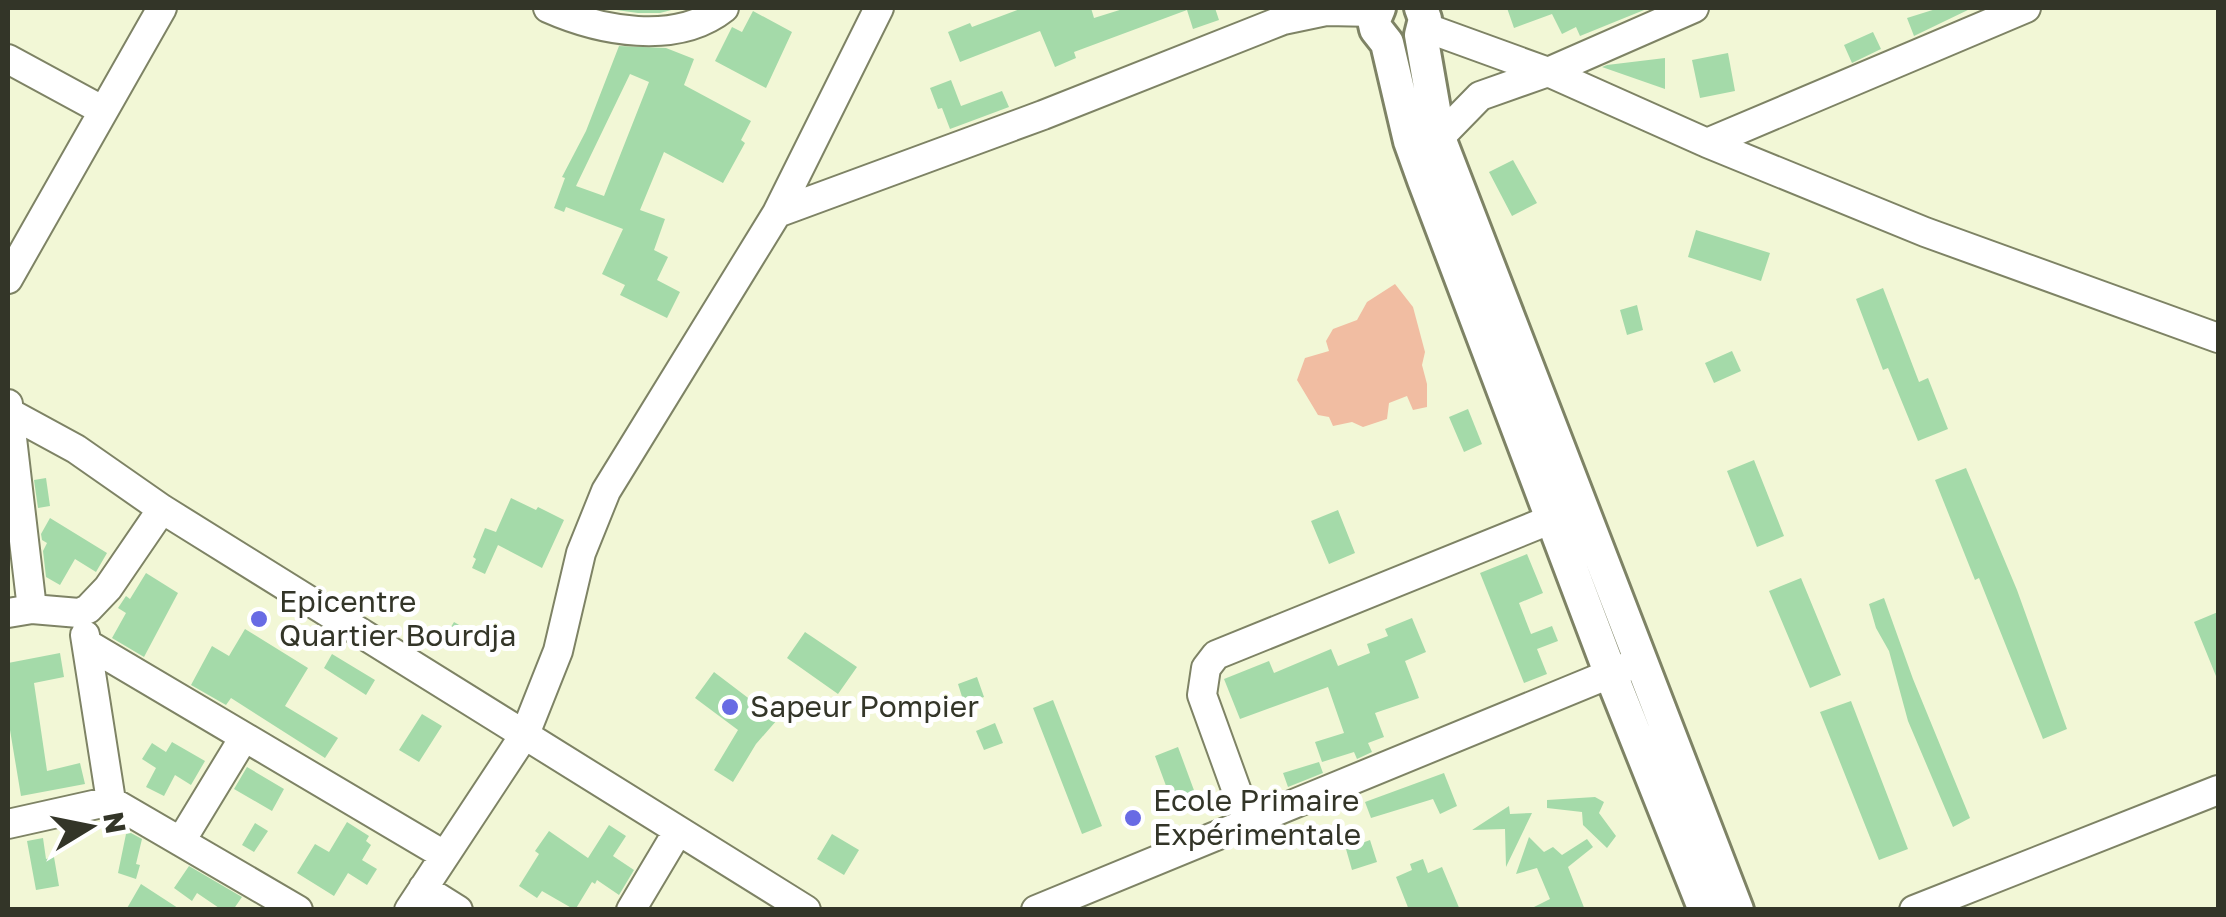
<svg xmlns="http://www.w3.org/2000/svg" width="2226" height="917" viewBox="0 0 2226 917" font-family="'Golos Text',sans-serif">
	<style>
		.green { fill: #f1bda2 }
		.building { fill: #a4daa9; fill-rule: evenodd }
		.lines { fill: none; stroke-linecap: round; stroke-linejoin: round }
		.minor-casing { stroke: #7e8365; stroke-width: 32 }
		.major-casing { stroke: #7e8365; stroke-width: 38 }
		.minor { stroke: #fff; stroke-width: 28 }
		.major { stroke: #fff; stroke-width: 32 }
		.poi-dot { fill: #686be4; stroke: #fff; stroke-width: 4 }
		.labels { text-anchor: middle; stroke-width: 10; stroke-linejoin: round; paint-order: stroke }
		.poi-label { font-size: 30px; fill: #333528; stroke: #fff; text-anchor: start }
	</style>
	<rect width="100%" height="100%" fill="#f2f7d6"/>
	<path class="green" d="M1395,284L1413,307L1425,352L1422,365L1427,384V407L1413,410L1407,396L1389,403L1387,419L1363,427L1352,422L1333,426L1329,417L1318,415L1297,380L1305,358L1329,351L1326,341L1333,329L1357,320L1367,302Z"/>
	<path class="building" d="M602,8H679L660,13H638Z
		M1023,8H1091L1094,18L1126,8H1215L1219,20L1193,29L1187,10L1074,52L1076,58L1055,67L1040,31L960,62L948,32L970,23L972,27Z
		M1507,8H1649L1580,36L1576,27L1562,34L1552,14L1514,28Z
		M1939,8H1972L1914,36L1907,18Z
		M753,11L792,32L766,88L715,61L732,27L742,32Z
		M1873,32L1881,49L1852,63L1844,45Z
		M619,46L666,48L694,59L684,85L751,121L741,140L745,143L723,183L664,152L640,210L665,219L654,250L668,257L657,280L680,292L667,318L620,295L625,285L602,274L623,229L566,207L564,212L554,208L565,178L562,177L586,131ZM630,74L649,82L604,196L576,186Z
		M1728,53L1735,91L1700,98L1692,60Z
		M1665,58V89L1602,67L1607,65Z
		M951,80L961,106L1002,91L1009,107L950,129L942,108L938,109L930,88Z
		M1513,160L1537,203L1512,216L1489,172Z
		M1696,230L1770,253L1761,281L1688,257Z
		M1883,288L1919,382L1928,378L1948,429L1918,441L1888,368L1883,370L1856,299Z
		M1637,305L1643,330L1627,335L1620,310Z
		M1732,351L1741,371L1714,383L1705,363Z
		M1468,409L1482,444L1464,452L1449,417Z
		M1754,460L1784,536L1757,547L1727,471Z
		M1966,468L2017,590L2067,729L2043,739L1979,578L1975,580L1935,480Z
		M46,478L50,506L38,508L34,480Z
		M511,498L536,510L538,507L564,520L542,568L498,545L485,574L472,568L476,559L473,557L485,528L496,532Z
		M1338,510L1355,553L1329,564L1311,521Z
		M50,518L107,553L96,572L75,559L60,585L46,577L43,551L47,543L42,540L41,534Z
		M1527,554L1543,593L1519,603L1531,634L1552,626L1558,641L1537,649L1547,674L1524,683L1480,573Z
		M146,573L178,593L144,657L112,638L126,613L118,608L126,596L130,599Z
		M1801,578L1841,675L1810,688L1769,591Z
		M1884,598L1913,679L1970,818L1953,827L1908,721L1889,651L1876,628L1869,604Z
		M2218,612V681L2194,622Z
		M1412,618L1426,652L1405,661L1419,698L1375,713L1384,737L1368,743L1372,752L1357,759L1354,752L1322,762L1315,742L1344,733L1328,687L1240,719L1224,679L1269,661L1274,673L1331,649L1338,666L1370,653L1367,644L1388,636L1385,629Z
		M454,622L466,629L455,650L442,642Z
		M245,629L308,668L285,706L338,738L325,758L231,698L226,705L191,685L212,646L229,656Z
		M805,632L857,667L838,694L787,658Z
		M60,653L64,677L34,683L47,771L80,763L85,784L21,796L8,718V663Z
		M332,654L375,680L366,695L324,668Z
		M714,672L777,720L756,744L733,782L714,770L738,730L695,698Z
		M977,677L984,697L964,703L958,684Z
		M1053,700L1102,826L1082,834L1033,708Z
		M1851,701L1908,849L1879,860L1820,712Z
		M422,714L442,726L419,762L399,750Z
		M995,723L1003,743L984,750L976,731Z
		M172,742L205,761L191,785L175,775L164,796L146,787L156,768L142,759L152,743L166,752Z
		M1178,747L1195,793L1172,802L1155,756Z
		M1319,762L1323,773L1288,787L1283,773Z
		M247,767L284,789L272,811L234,789Z
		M1444,773L1457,806L1440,814L1433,799L1371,818L1365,802Z
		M1595,797L1604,802L1599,813L1616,836L1607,848L1583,825L1582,812L1547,808V800Z
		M1509,806L1510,814L1532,813L1506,867L1505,829L1472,830Z
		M347,822L369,836L366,841L371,845L362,860L377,869L367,885L348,873L334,896L297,873L315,844L329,852Z
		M255,823L268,831L254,852L242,845Z
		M609,825L626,836L613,856L634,870L619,895L597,880L595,884L592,882L575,910L542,891L537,898L519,886L539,854L535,851L549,831L588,858Z
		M131,833L142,839L136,864L140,865L136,879L118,873L126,834Z
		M832,834L859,850L844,875L817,859Z
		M1529,837L1544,852L1553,847L1562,855L1587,839L1593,847L1568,867L1585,910H1528L1550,899L1537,868L1516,874Z
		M43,838L46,859L54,857L59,886L36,890L27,841Z
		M1370,840L1377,862L1352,870L1346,849Z
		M1423,859L1428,873L1442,867L1460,910H1409L1396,877L1412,870L1410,864Z
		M189,866L242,897L233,910H222L197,893L192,901L174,888Z
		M141,884L181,910H126Z"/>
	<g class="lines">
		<g class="minor-casing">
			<path id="minor" d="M548,8C600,31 676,46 724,8
				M1424,27L1548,72L1707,143L1925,232L2218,338
				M8,59L102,110
				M1439,138L1480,96L1548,72L1694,8
				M1707,143L2026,8
				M777,213L1043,115L1283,20L1326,11L1376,12
				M8,279L162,8
				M8,404L32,609
				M8,412L76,449L162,509L806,910
				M8,613L32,609L79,613L88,609L108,588L162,509
				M85,635L111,801
				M89,645L444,855
				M1248,822L1202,695L1206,668L1216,655L1552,519
				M8,824L111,801L298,910
				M181,841L243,739
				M423,888L458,910
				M409,910L525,734L558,651L581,553L606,491L777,213L879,8
				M631,910L678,831
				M1036,910L1629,666
				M1914,910L2218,790"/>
		</g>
		<g class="major-casing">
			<path id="major" d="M1379,8L1374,20L1376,29L1387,43L1410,141L1424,180L1610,672L1705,910
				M1421,8L1425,19L1421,35L1439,138L1737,910"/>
		</g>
		<use href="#minor" class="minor"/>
		<use href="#major" class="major"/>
	</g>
	<g class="poi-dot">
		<circle cx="259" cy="619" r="10"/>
		<circle cx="730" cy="707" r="10"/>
		<circle cx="1133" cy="818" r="10"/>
	</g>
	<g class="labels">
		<g class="poi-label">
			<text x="279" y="612">Epicentre<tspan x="279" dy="34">Quartier Bourdja</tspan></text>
			<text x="750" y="717">Sapeur Pompier</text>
			<text x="1153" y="811">Ecole Primaire<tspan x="1153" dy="34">Expérimentale</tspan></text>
		</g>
	</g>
	<rect width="2226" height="917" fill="none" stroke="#333528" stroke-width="20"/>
	<g transform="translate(90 827) rotate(80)" stroke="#ffffff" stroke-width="8" paint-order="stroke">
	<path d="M0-8L18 38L0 25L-18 38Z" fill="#333528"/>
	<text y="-15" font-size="28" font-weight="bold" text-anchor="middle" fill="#333528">N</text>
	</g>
</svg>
